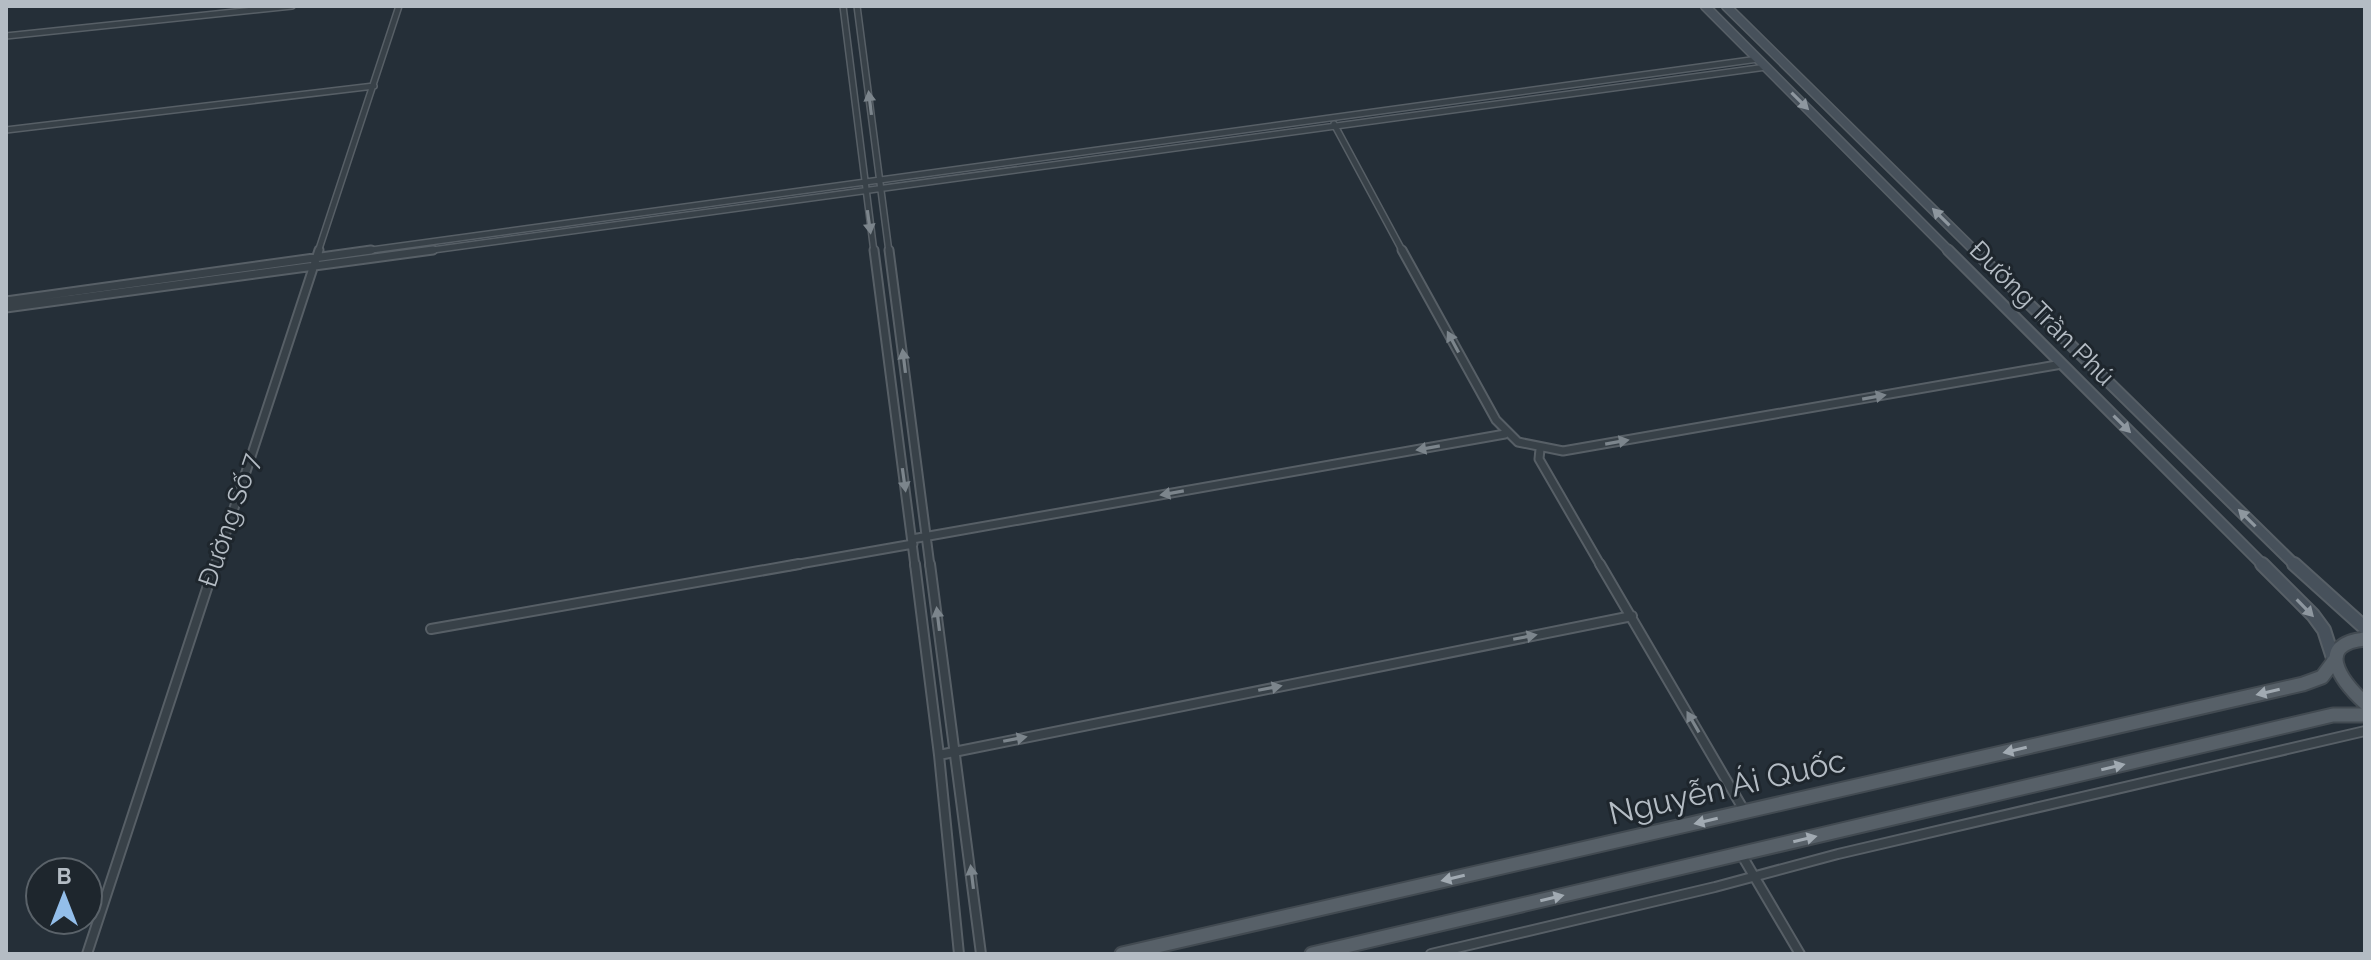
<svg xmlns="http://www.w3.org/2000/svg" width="2371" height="960" viewBox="0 0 2371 960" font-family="Raleway,sans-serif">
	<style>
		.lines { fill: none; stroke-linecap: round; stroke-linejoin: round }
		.minor-far2-casing { stroke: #575f66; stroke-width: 8 }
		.minor-far1-casing { stroke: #575f66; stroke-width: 11 }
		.minor-casing { stroke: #575f66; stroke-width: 12 }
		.secondary-far2-casing { stroke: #575f66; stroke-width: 11 }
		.secondary-far1-casing { stroke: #575f66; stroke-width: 13 }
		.secondary-casing { stroke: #575f66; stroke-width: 16 }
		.primary-casing { stroke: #424a51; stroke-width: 17 }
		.minor-far2 { stroke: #384148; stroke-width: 5 }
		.minor-far1 { stroke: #384148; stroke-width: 7 }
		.minor { stroke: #384148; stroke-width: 8 }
		.secondary-far2 { stroke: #47515b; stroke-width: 8 }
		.secondary-far1 { stroke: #47515b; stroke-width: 9 }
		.secondary { stroke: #47515b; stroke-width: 12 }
		.primary { stroke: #576068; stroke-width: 13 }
		.oneway { fill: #8e979f }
		.oneway2 { fill: #7c858c }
		.oneway3 { fill: #a1aab2 }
		.labels { text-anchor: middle; stroke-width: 6; stroke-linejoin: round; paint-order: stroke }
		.street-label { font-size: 26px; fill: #b4bcc4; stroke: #1e262d }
		.near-street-label { font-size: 32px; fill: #b4bcc4; stroke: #1e262d }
	</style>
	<rect width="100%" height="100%" fill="#252f38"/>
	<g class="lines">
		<g class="minor-far2-casing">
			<path id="minor-far2" d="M843,6L874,252
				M857,6L889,252
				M6,36L292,6
				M1334,124L1403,252
				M6,130L374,86
				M318,252L399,6
				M357,252L1758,59
				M418,252L1766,67"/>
		</g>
		<g class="minor-far1-casing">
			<path id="minor-far1" d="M874,250L915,566
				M889,250L930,566
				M1402,250L1496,420L1518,442L1563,451L2062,364
				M6,301L371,250
				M6,308L433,250
				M1540,449L1539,459L1601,566
				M912,539L1505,434
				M215,566L319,250
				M788,566L913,544"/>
		</g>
		<g class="minor-casing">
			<path id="minor" d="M915,564L939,755L959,954
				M930,564L981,954
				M1600,564L1745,812
				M431,629L799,564
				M939,755L1632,616
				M1741,854L1800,954
				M87,954L215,564
				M1431,954L1715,887L1838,854L2365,731"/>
		</g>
		<g class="secondary-far2-casing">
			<path id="secondary-far2" d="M1705,6L1950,252
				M1726,6L1976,252"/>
		</g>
		<g class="secondary-far1-casing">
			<path id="secondary-far1" d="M1948,250L2264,566
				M1974,250L2296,566"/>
		</g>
		<g class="secondary-casing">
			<path id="secondary" d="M2262,564L2313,615L2324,630L2334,661
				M2294,564L2365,628"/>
		</g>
		<g class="primary-casing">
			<path id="primary" d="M2365,639C2314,644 2341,681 2365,703
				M1122,954L2303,684L2322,677L2334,661
				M1312,954L2333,715H2365"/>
		</g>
		<use href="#minor-far2" class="minor-far2"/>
		<use href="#minor-far1" class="minor-far1"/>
		<use href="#minor" class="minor"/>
		<use href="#secondary-far2" class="secondary-far2"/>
		<use href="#secondary-far1" class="secondary-far1"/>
		<use href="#secondary" class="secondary"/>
		<use href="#primary" class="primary"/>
	</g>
	<defs><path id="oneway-solid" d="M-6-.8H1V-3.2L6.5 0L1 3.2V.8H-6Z" transform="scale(2)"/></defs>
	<g class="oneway">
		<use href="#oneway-solid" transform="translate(1800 101) rotate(45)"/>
		<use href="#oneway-solid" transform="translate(1941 217) rotate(-135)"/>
		<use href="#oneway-solid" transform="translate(2122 424) rotate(45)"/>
		<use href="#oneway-solid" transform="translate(2247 518) rotate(-135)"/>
		<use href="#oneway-solid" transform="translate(2305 608) rotate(46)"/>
	</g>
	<g class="oneway2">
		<use href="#oneway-solid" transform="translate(870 103) rotate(-97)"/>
		<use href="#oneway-solid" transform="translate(869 222) rotate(82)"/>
		<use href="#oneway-solid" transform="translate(1453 342) rotate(-118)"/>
		<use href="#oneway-solid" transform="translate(904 361) rotate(-97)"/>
		<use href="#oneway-solid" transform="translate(1874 397) rotate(-10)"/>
		<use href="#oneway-solid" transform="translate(1617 442) rotate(-10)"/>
		<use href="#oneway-solid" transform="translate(1428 448) rotate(170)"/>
		<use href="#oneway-solid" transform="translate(904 480) rotate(82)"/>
		<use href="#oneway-solid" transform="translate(1172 493) rotate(170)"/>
		<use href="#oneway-solid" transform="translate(938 619) rotate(-97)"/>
		<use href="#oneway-solid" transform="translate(1525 637) rotate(-11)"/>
		<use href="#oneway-solid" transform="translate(1270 688) rotate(-11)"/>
		<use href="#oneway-solid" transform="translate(1693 722) rotate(-120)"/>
		<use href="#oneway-solid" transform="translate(1015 739) rotate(-11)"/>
		<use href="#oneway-solid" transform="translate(972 877) rotate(-97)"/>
	</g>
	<g class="oneway3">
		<use href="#oneway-solid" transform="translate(2268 692) rotate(167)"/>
		<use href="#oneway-solid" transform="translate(2015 750) rotate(167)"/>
		<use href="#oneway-solid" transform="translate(2113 767) rotate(-13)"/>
		<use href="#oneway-solid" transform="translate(1706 821) rotate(167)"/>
		<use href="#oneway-solid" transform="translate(1805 839) rotate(-13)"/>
		<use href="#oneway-solid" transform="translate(1453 878) rotate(167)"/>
		<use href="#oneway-solid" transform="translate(1552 898) rotate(-13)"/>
	</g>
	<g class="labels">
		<g class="street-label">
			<text transform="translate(2042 313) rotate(45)" y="9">Đường Trần Phú</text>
			<text transform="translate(229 520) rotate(-71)" y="9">Đường Số 7</text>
		</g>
		<g class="near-street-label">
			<text transform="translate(1727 787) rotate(-13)" y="11">Nguyễn Ái Quốc</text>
		</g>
	</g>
	<rect width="2371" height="960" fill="none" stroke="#b4bcc4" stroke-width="16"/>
	<g transform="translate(64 896)"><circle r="38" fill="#1e262d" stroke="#5a6269" stroke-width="2"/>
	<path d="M0-6L14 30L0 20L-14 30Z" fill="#93beea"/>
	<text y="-12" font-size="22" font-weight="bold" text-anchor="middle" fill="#b4bcc4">B</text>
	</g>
</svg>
